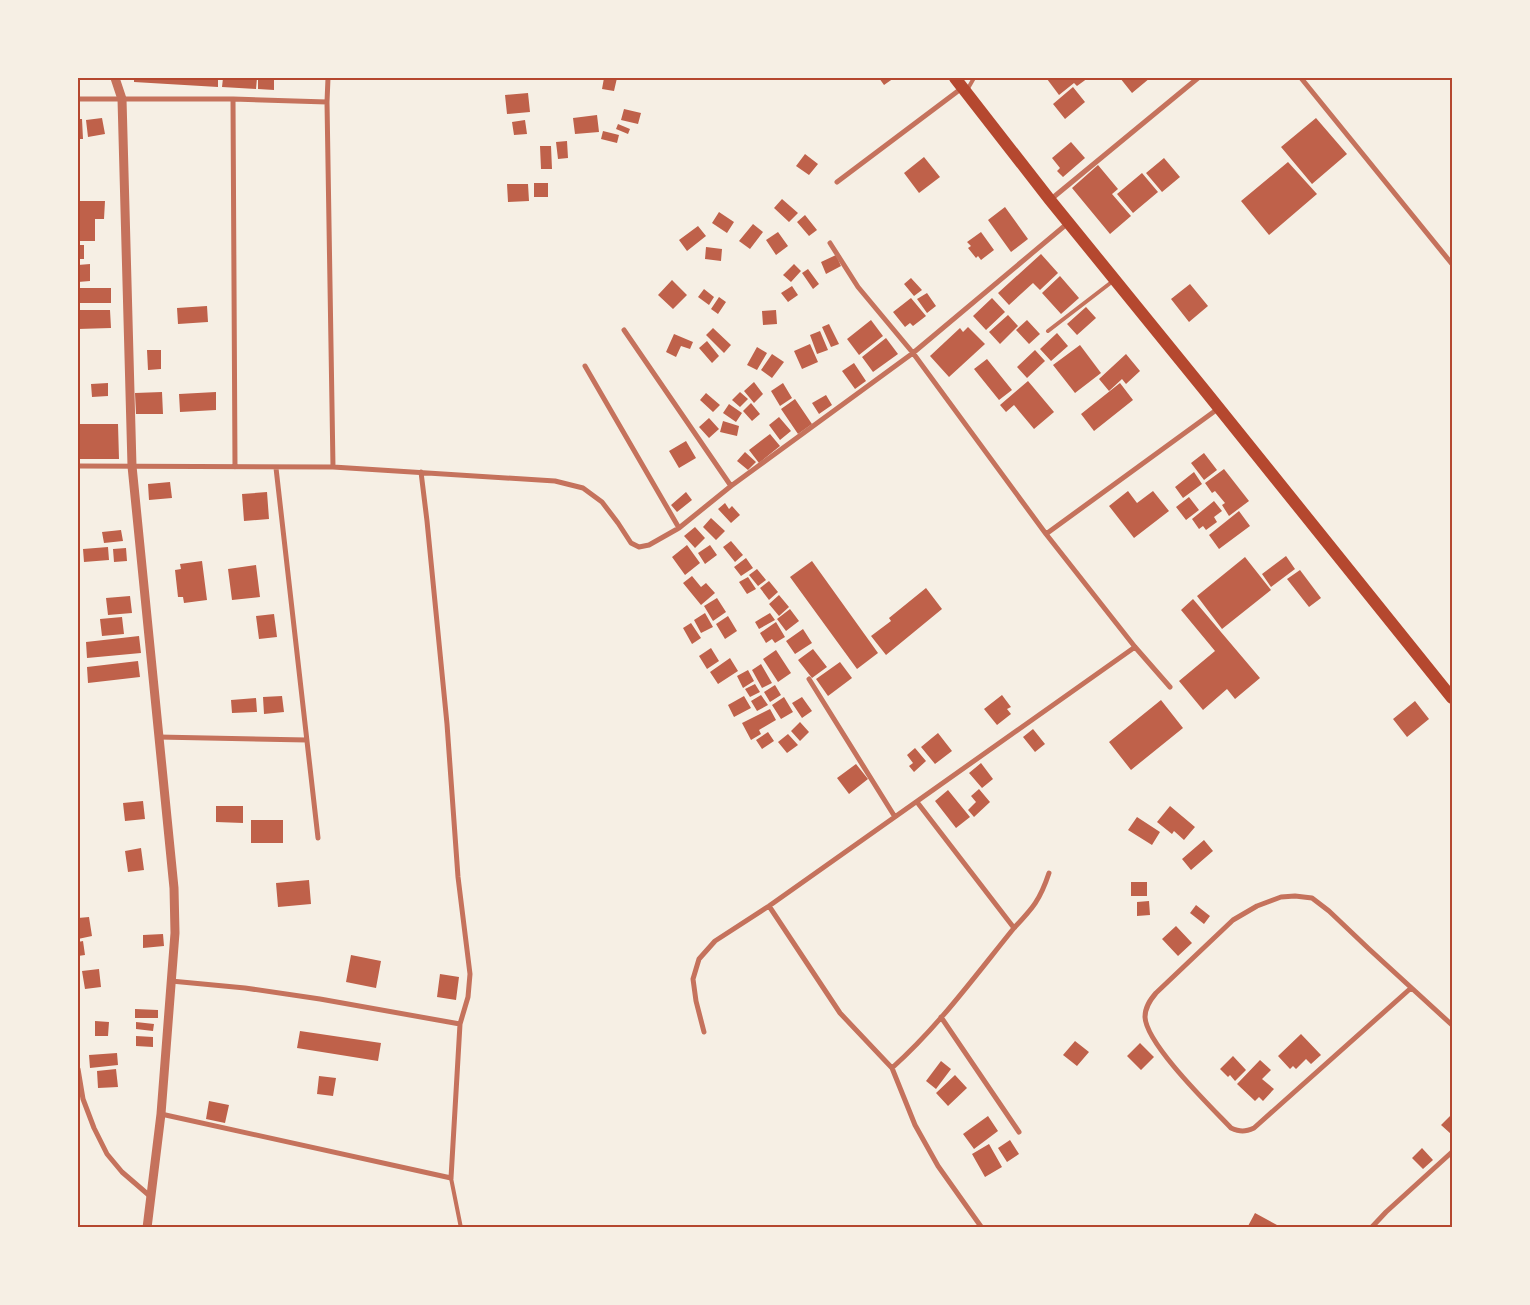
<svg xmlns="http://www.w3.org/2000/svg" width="1530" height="1305" viewBox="0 0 1530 1305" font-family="'Asap Condensed',sans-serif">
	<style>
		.building { fill: #bf614a }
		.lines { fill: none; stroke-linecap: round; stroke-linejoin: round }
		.service { stroke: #c5725c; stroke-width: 4 }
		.minor { stroke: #c5725c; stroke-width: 5 }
		.tertiary { stroke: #c5725c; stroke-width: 9 }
		.trunk { stroke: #b5482f; stroke-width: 12 }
		.neatline { fill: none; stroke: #b5482f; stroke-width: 2 }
	</style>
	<rect width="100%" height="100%" fill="#f6efe4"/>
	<path class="building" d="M134,78H218V87L134,82Z
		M223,78H257L256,89L222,87Z
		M258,78H274V90L258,89Z
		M604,78H617L614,91L602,89Z
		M879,78H894L884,85Z
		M1048,78H1088L1077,86L1074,83L1059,95L1047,79Z
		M1120,78H1150L1132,93Z
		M1073,87L1085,102L1065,119L1053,104Z
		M528,93L530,112L507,114L505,95Z
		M624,109L641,113L638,124L621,120Z
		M597,115L599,132L575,134L573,118Z
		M102,118L105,134L88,137L86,120Z
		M1316,118L1347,154L1312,184L1281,147Z
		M78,119H82L83,139H78Z
		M525,120L527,134L514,135L512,122Z
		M618,124L630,129L628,134L616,129Z
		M603,131L619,135L617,143L601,139Z
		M567,141L568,158L558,159L556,142Z
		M1071,142L1085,158L1063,177L1057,171L1060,168L1052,158Z
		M540,146H551L552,169H541Z
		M805,154L818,164L809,175L796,166Z
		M924,157L940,177L919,193L904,173Z
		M1164,158L1180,177L1162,192L1146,173Z
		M1288,162L1317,194L1269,235L1241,201Z
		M1098,165L1118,189L1112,194L1131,216L1110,234L1072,188Z
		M1142,173L1158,192L1133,213L1117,194Z
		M534,183H548V197H534Z
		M507,184H528L529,201L508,202Z
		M782,199L798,213L789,222L774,208Z
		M78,201H105L104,219H95V241H78Z
		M1005,207L1028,239L1011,252L988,220Z
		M719,212L734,222L727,233L712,223Z
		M805,215L817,230L809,236L797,222Z
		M753,224L763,232L750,249L739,241Z
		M698,226L706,236L687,251L679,240Z
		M778,232L788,246L776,255L766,240Z
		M981,232L994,250L981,260L978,256L976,258L968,248L971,246L967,242Z
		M78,245H84V259H78Z
		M706,247L722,249L721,261L705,259Z
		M1041,254L1058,273L1040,290L1033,283L1009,305L998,293Z
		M836,255L841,266L826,274L821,262Z
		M90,264V281L78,282V265Z
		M794,264L801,271L791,282L783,275Z
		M808,269L819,284L813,289L802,273Z
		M1060,276L1079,298L1061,314L1042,293Z
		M911,278L922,290L914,296L904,284Z
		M672,280L687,295L673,309L658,295Z
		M1190,284L1208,306L1189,322L1171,299Z
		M792,286L798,295L788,302L781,293Z
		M79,288H111V303H79Z
		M704,289L714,297L709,305L698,297Z
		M927,293L936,306L927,313L917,299Z
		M719,297L726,302L718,314L711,309Z
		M911,298L926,316L913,326L910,323L905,327L893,312Z
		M992,298L1005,312L986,330L973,316Z
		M207,306L208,322L178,324L177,308Z
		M1086,307L1096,318L1077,335L1067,324Z
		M78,310H110L111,328L78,329Z
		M776,310L777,324L763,325L762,311Z
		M1008,315L1018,326L1000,344L989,332Z
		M871,320L883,336L859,355L847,339Z
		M1027,320L1040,334L1029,344L1016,330Z
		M829,324L839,344L831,347L822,327Z
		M968,327L985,344L949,377L930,356L960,328L963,332Z
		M713,328L731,345L724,353L706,335Z
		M820,331L828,350L817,354L810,335Z
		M1057,333L1068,346L1051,361L1040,349Z
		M674,334L693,342L690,349L681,346L676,357L666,352Z
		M886,338L898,354L873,372L862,357Z
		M707,341L719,356L712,363L699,348Z
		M810,344L818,362L802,369L794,351Z
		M1080,345L1101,373L1075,393L1053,365Z
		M757,347L767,353L757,370L747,365Z
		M147,350H161V369L148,370Z
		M1035,350L1045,361L1027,378L1017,367Z
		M772,354L784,362L772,378L761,370Z
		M1126,354L1140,371L1126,384L1122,379L1109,391L1099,379Z
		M987,359L1012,390L999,400L974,369Z
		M854,363L866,381L855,389L842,371Z
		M1028,381L1054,412L1034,429L1014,405L1006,412L1000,405Z
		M754,382L763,394L754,403L744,391Z
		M108,383V396L92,397L91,384Z
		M783,383L792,398L780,406L771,391Z
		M1120,383L1133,400L1094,431L1081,414Z
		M162,392L163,414H136L135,393Z
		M216,392V410L180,412L179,394Z
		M740,392L748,399L740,407L732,400Z
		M706,393L720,405L713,412L700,400Z
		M826,395L832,405L819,414L812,403Z
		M795,399L812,424L798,434L781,409Z
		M751,403L760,414L752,421L743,411Z
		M729,404L742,413L736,422L723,413Z
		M779,417L791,431L780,440L769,425Z
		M709,418L719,429L709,438L699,427Z
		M723,421L739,426L737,436L720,432Z
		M78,424H118L119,459H78Z
		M770,434L780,446L759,463L749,450Z
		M686,441L696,458L679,468L669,451Z
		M745,452L756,462L748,470L737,461Z
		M1204,453L1217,470L1204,480L1191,463Z
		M1224,469L1249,501L1229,516L1222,505L1225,503L1215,491L1212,493L1205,483Z
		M1194,472L1202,484L1183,498L1175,487Z
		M170,482L172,498L149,500L148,484Z
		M1128,491L1137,503L1153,491L1169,511L1134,538L1109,506Z
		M267,492L269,519L244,521L242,494Z
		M686,492L692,500L677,512L671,505Z
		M1189,497L1199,510L1186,520L1176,507Z
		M1214,501L1222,511L1214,517L1217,522L1206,530L1203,526L1199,529L1192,519Z
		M725,503L729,509L732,506L740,515L731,523L718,509Z
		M1239,511L1250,526L1219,549L1209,535Z
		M711,518L725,531L716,540L703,527Z
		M695,527L705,538L695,548L684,536Z
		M121,530L123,541L104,543L102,532Z
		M731,541L743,555L735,562L723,547Z
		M687,545L700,563L685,575L672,557Z
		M710,545L717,555L705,564L698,553Z
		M108,547L109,560L84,562L83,549Z
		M126,548L127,561L114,562L113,549Z
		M1286,556L1295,569L1271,587L1262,574Z
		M1245,557L1271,590L1222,629L1197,596Z
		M746,558L753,568L741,576L734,567Z
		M202,561L207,600L184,603L183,597H178L175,570L181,569L180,564Z
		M812,561L878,653L857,669L790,577Z
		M256,565L260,597L232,600L228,569Z
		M757,569L766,580L758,586L749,575Z
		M1300,570L1321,598L1309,607L1287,579Z
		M692,576L701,587L706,583L715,593L701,605L683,583Z
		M748,577L756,589L747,594L739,582Z
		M769,581L778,592L769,600L760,588Z
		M926,588L942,609L886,655L871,636L891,621L889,618Z
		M779,595L789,607L779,616L769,604Z
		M130,596L132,613L108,615L106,598Z
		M717,598L726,612L713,621L704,606Z
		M1193,599L1260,678L1235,699L1227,689L1203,710L1179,681L1215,651L1181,610Z
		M790,609L799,621L786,631L777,619Z
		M705,613L713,627L701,633L694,620Z
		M770,613L775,620L759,629L755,622Z
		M274,614L277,637L259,639L256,616Z
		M728,616L737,631L725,639L716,624Z
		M122,617L124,634L102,636L100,619Z
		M776,622L785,637L775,643L772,639L766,643L760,633Z
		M691,623L701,638L692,644L683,628Z
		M803,629L812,643L795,654L786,641Z
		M139,636L141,653L87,658L86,642Z
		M711,648L719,661L707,669L699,656Z
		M813,649L827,667L812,678L798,660Z
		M776,650L791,673L778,682L763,659Z
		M730,658L738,671L718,684L710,672Z
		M138,661L140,677L88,683L87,667Z
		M840,662L852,678L828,696L816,679Z
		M761,664L772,683L762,688L752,670Z
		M748,670L754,681L743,688L737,676Z
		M755,684L760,692L750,697L745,689Z
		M775,685L781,695L770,702L764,692Z
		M761,695L768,705L757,711L751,701Z
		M1002,695L1011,707L1007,709L1011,714L997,725L984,709Z
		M282,696L284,712L264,714L263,697Z
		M744,696L751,708L734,717L728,705Z
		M784,697L793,712L781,719L772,705Z
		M802,697L812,711L802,718L792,703Z
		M256,698L257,712L232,713L231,700Z
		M1161,700L1183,728L1131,770L1109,742Z
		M1415,701L1429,719L1407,737L1393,719Z
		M770,709L776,720L759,730L761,734L751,740L742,723Z
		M800,722L809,732L800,741L791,731Z
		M1033,729L1045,744L1035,752L1023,737Z
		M768,732L774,741L762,749L756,740Z
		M938,733L952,751L935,764L921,747Z
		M788,734L798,745L787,753L778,742Z
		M915,748L926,761L914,772L909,766L913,763L907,755Z
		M981,763L993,779L982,788L969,773Z
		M856,764L868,779L849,794L837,778Z
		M979,789L990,802L974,817L968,810L976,802L971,796Z
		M948,790L970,817L956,828L935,801Z
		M143,801L145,819L125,821L123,803Z
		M216,806H243V823L216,822Z
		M1170,806L1195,827L1184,840L1174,831L1172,834L1157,822Z
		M1137,817L1160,832L1152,845L1128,830Z
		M251,820H283V843H251Z
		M1204,840L1213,851L1191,870L1182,859Z
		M141,848L144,870L128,872L125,851Z
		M309,880L311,904L278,907L276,883Z
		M1131,882H1147V896H1131Z
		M1149,901L1150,915L1137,916V902Z
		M1196,905L1210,916L1204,924L1190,913Z
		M89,917L92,936L78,939V918Z
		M1176,926L1192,943L1178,956L1162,939Z
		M163,934L164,946L143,948V935Z
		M83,941L85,955L78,956V942Z
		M351,955L381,961L376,988L346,982Z
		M99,969L101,987L85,989L82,971Z
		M440,974L459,977L456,1000L437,997Z
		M135,1009L158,1010V1018H135Z
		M95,1021L109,1022L108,1036H95Z
		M136,1022L154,1024L153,1031L136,1029Z
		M300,1031L381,1043L378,1061L297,1048Z
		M1301,1034L1321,1055L1311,1064L1306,1059L1296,1069L1293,1066L1290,1069L1278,1056Z
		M136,1036L153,1037V1047L136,1046Z
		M1075,1041L1089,1052L1077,1066L1063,1055Z
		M1140,1043L1154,1057L1141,1070L1127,1056Z
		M117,1053L118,1065L90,1068L89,1055Z
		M1233,1056L1246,1070L1235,1081L1230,1075L1228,1077L1220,1069Z
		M1260,1060L1271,1070L1262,1079L1274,1089L1263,1101L1259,1097L1255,1101L1237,1084Z
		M941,1061L951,1069L936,1089L926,1081Z
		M116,1069L118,1087L98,1088L97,1071Z
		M955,1075L967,1088L948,1106L936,1093Z
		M319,1076L336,1078L333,1096L317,1094Z
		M209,1101L229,1105L225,1123L206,1119Z
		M1452,1114V1133L1451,1134L1441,1125Z
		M988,1116L998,1131L974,1149L963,1134Z
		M1010,1140L1019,1154L1007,1162L998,1148Z
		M989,1144L1002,1167L985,1177L972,1154Z
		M1422,1148L1433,1160L1423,1169L1412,1158Z
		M1255,1213L1277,1225L1275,1228H1247Z"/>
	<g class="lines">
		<path class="service" d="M967,90L974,78
			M1048,331L1113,281
			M451,1178L461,1228"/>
		<path class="minor" d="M328,78L327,102L333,467
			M1301,78L1452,264
			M78,99H233L327,102
			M233,99L235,467
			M837,182L962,88
			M1050,200L1198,78
			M830,243L858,287L913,353L1046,534L1135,647L1170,687
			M624,330L731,486
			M585,366L679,528
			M78,466L333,467L555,481L583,488L602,502L618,523L631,543L639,547L649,545L679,528L731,486L913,353L1068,223
			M276,468L318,838
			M421,472L427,521L447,724L458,877L470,974L468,997L460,1024
			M1046,534L1219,408
			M809,679L895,817
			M158,737L307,740
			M917,802L1014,928C1033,908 1040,900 1049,873
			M769,906L840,1013L892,1068C938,1027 975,976 1014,928
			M1411,988L1254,1128C1245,1132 1240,1132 1231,1128C1211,1107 1146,1044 1145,1017C1145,1007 1150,1000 1156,993L1233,920L1257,906L1281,897L1295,896L1312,898L1329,911L1369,949L1452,1025
			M941,1017L1019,1132
			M704,1032L696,1001L693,979L699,959L715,941L769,906L1135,647
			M892,1068L915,1125L938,1166L982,1228
			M78,1069L83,1099L94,1128L107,1154L122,1172L151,1197
			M161,1114L451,1178L460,1024L320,999L245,988L171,981
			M1371,1228L1386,1212L1452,1152"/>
		<path class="tertiary" d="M115,78L122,99L132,466L174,888L175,933L161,1114L147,1228"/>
		<path class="trunk" d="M955,78L1050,200L1206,392L1452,698"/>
	</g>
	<rect width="1530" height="1305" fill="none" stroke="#f6efe4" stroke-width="158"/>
	<rect x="79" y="79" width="1372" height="1147" class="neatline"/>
</svg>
